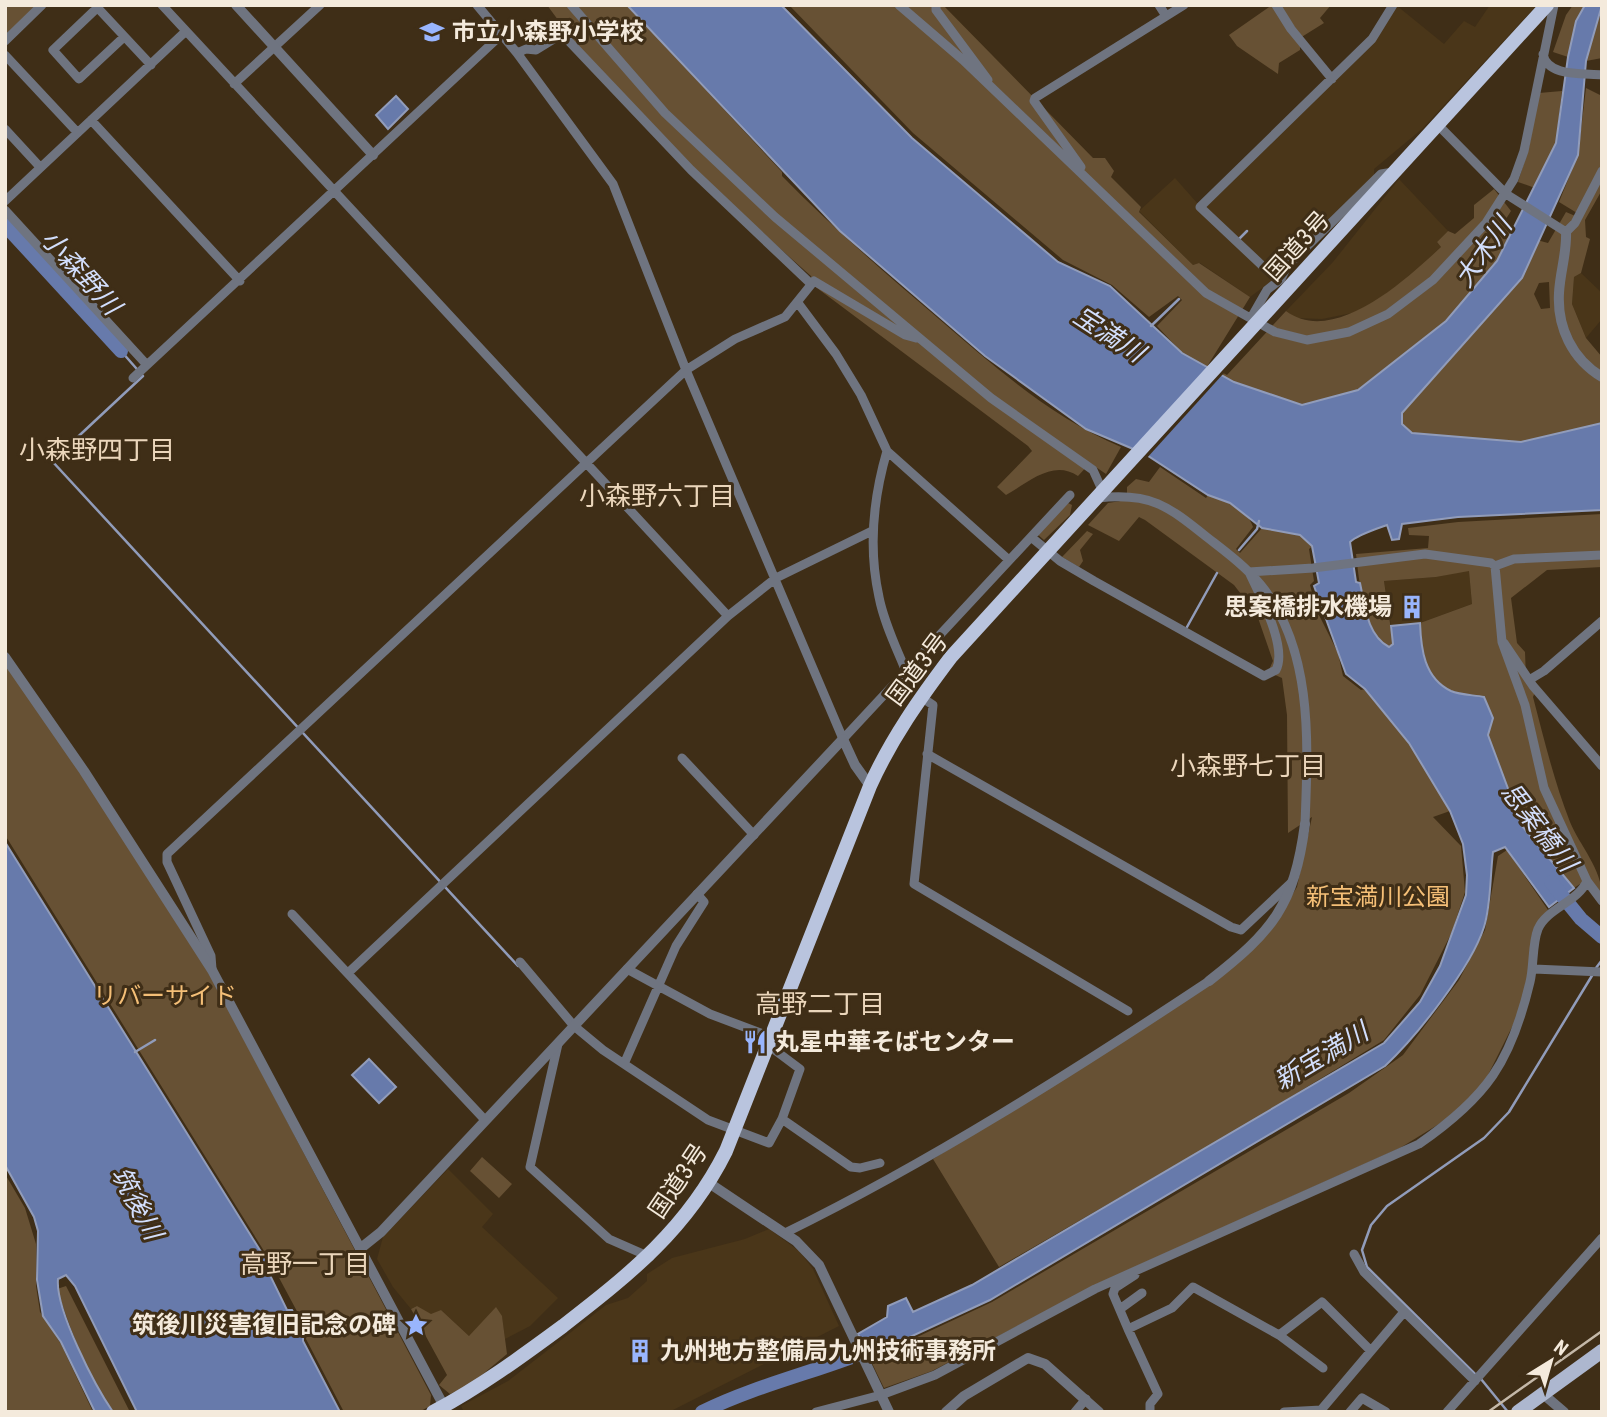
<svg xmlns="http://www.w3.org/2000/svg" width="1607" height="1417" viewBox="0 0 1607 1417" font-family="'Roboto Condensed','Noto Sans JP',sans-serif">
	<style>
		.built { fill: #4a3619 }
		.green { fill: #675134; fill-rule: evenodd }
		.water { fill: #677aab; stroke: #919cba; stroke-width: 2 }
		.pier { fill: #3f2e17 }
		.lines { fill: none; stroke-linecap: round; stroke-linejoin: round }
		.stream { stroke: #919cba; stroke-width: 2.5 }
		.river { stroke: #677aab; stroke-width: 14 }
		.minor { stroke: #6f7480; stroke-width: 9 }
		.tertiary { stroke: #6f7480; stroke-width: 10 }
		.primary { stroke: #adb7cf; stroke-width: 14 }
		.trunk { stroke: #b9c4de; stroke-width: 14 }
		.rail { stroke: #c4b8a8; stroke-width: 2.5 }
		.labels { text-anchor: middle; stroke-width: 6; stroke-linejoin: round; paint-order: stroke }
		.poi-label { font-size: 24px; font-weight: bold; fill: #f4eadc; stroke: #3f2e17; text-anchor: start }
		.street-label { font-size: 24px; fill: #f4eadc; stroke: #3f2e17 }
		.park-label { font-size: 24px; fill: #f5bf77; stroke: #3f2e17 }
		.water-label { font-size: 26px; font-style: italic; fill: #d2defc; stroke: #3f2e17 }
		.neighbourhood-label { font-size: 26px; fill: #ebd6bb; stroke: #3f2e17 }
	</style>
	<rect width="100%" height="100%" fill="#3f2e17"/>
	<path class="built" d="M1396,5L1444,44L1464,21L1475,27L1490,5H1537L1422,129L1374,169V176L1277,277L1250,297L1200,263L1193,265L1139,211L1175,178L1198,204L1372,43Z
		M1399,179L1448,231L1437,242L1441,247L1405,282L1357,312L1322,319L1295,318L1286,311L1333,262Z
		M1581,273L1602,293V319L1586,338L1572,304L1574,277Z
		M1469,570L1472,604L1420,623L1391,626L1384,581L1436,577Z
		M448,1169L493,1214L482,1227L558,1298L530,1326L505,1339L502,1317L469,1336L441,1310L431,1315L417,1306L411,1309L393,1287L377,1259L383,1237Z
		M769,1229L799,1251L813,1269L839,1326L669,1412H464L461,1406L508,1381L606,1305L628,1298L647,1281V1274L672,1258L745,1239Z"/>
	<path class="green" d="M5,5H42L5,41Z
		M547,5H627L782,172V176C832,227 885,273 939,319C997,369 1051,417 1121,447L1106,474L1090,463L1078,476C1053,459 1029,482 1006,495L997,487L1032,451L1028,446L813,285L811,276C717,193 620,107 547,5Z
		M789,5H943L1093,158H1105L1114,171L1111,177L1141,207L1139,212L1193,265L1199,263L1250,297L1208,365L1227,375L1286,311C1334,347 1408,278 1441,247L1437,242L1448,231L1455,234L1474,218V205L1494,189L1511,211L1504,222L1512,228L1497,261L1446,321L1357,390L1302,405L1234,382L1182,353L1157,326L1182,300L1178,296L1149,317L1112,285L1063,260L913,133Z
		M1272,5H1331L1320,18L1324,23L1300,38V50L1279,63L1278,74L1237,46L1229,35Z
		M1573,5H1585L1576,21L1568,57L1553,52L1566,15Z
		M1602,12V58L1586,61L1594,27Z
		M1586,88L1602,96V166L1577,213L1559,202L1578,155Z
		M1562,91L1556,143L1535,188L1518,182L1529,147L1539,93Z
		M1602,177V190L1585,220L1586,237L1590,239L1581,273L1574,277L1572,304L1586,338L1602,357V423L1521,442L1412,433L1402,424V412L1522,278L1537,240L1548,243L1566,212L1580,218ZM1549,282L1550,308L1541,309L1534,294L1539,283Z
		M1160,467L1206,498L1208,495C1225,501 1247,508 1253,527L1236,549L1240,553L1262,528L1301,535L1313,546L1309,549L1314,581L1310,585L1317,611L1338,653L1343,676L1361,690L1365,689L1409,743L1450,811L1433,817L1461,846L1465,892L1452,932L1420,995L1384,1040L1238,1129L999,1267L933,1159L1159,1018L1271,929L1297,887L1312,817L1288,833L1287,715L1282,678L1268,672L1273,661L1257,615L1234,585L1145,520L1139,517L1119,541L1088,525L1108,503L1127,500V487L1136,479L1149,482Z
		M1068,503L1072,505L1070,515L1044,540L1037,534Z
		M1602,514V567L1547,570L1511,598L1517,643L1525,652L1526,678L1535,692L1533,697C1544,739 1554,781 1570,822C1580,846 1602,869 1602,896L1580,884L1574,888L1522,826L1488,734L1493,718L1484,697C1474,695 1460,695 1451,691C1424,678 1421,649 1420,623L1472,604L1469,571L1436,577L1384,581L1393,644L1389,647C1363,633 1359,579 1356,554L1428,548L1429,536L1409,535L1408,528L1458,522Z
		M1087,531L1093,534L1080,550L1083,561L1079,567L1062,557Z
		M5,664L88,783L208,971L431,1395L430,1406L419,1412H344L306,1339L307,1330L269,1259L5,835Z
		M1507,850L1548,910L1540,919L1527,985L1518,1015L1484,1083L1460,1111L1400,1148L1097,1284L932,1371L884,1388L870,1359L992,1302L1349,1093L1403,1055L1459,980L1485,930L1498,856Z
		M482,1157L512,1184L499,1198L470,1171Z
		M5,1174L25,1208L36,1244V1286L40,1312L61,1344L93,1412H5Z
		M66,1286L130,1412H113C87,1375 71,1331 57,1289Z
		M417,1306L431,1314L441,1310L469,1336L496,1307L502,1316L507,1354L471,1384L450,1394L439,1385L447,1375L411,1309Z"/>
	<path class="water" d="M627,5H781L912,138L1058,262L1110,286L1182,353L1234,382L1302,405L1358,390L1446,321L1497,261L1556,143L1568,57L1576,21L1585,5H1602L1586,61L1578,155L1522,278L1402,413V424L1412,433L1521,442L1602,423V510L1458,517L1402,524L1399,539L1392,540L1387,525C1376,529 1357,535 1350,542L1356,582L1360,583C1365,606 1367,635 1389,647L1393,644L1391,626L1420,623C1421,649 1424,678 1451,691C1460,695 1474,695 1484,697L1493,718L1488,735L1522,826L1574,888L1549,907L1505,847L1493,852C1490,876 1491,905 1484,927C1471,968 1416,1037 1385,1066L990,1300L869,1356L858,1334L887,1317L888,1306L906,1298L913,1312L972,1285L1384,1043L1420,1002L1440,966L1466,895L1467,875L1463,844L1450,811L1409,743L1365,689L1346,674L1314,586L1319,583L1312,546L1300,535L1262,528L1230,503L1208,495L1145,454L1086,429L985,356L840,231Z
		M396,96L408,109L388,129L376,115Z
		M5,842L268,1263L265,1265L287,1310H292L303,1331V1341L340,1412H137L75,1286L66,1275L58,1279C55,1309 95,1386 113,1412H95L61,1342L43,1316L37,1280L38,1231L34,1217L5,1165Z
		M369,1059L396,1087L379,1103L352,1075Z"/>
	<path class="pier" d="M1212,366L1224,373L1146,459L1133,453Z"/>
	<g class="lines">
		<path class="stream" d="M1238,240L1247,231
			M1151,326L1179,299
			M121,351L143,376L52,461L518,966
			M1239,550L1257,529L1259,521
			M1187,627L1217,573
			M1596,968L1602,960
			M135,1052L155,1040
			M1476,1375L1367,1267L1362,1250L1371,1225L1387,1206L1484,1138L1509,1112L1593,974
			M1481,1379L1508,1412"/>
		<path class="river" d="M5,225L121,351
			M1551,882L1581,919L1602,937
			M702,1412C761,1383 825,1370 885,1344"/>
		<path class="minor" d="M95,5L151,65
			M162,5L728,616
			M477,5L517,53L613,184L686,370L843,739L1070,495
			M571,5L665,113L775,217L991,398L1093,470L1103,492
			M899,5L963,60L1206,293L1275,332L1307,340L1349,332L1388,314L1433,280L1486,223L1514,179L1524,151L1554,5
			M936,5V10L988,80
			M1159,5L1166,16
			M1276,5L1291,29L1332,79
			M97,8L53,50L79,79L124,37
			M5,41L42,5
			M517,53L526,49L536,50L562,34L691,170L810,283
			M1543,54C1547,77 1583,73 1602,75
			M5,55L77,132
			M234,84L320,5
			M91,120L240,281
			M1437,124L1506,194L1566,232L1575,223L1602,171
			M5,129L40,167
			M1081,167L1034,101L1035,98L1184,5
			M5,201L186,31
			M5,210L147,365
			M1287,266L1280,274L1269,272L1200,207L1372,39L1393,5
			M798,303L836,354L861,395L887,451L1009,560
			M1251,318L1267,290L1281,279L1287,266L1381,174L1393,172
			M133,378L501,35
			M887,451C873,499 868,547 879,597C884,623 897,649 907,674
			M1098,498C1151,492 1168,506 1208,538C1226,552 1245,566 1260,584C1314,649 1308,745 1305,824
			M1495,566L1514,559L1602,555
			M1504,643L1533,686L1602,766
			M1529,680L1544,671L1602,621
			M921,697L933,705L914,884L1128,1011
			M927,754L1231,927L1241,930L1292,882
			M682,758L754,835
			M1587,881L1602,901
			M292,914L485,1120
			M520,962L574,1026L603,1050L708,1120L769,1143L782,1119L851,1167L860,1168L880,1163
			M212,969L211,956L167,862V854L686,370L735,339L785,317L814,281L905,335L916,338
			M627,969L710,1014L771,1037
			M1534,969L1602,972
			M348,973L728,616L776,578L872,531
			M558,1044L530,1167L609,1239L650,1257
			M768,1045L800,1069L782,1119
			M624,1064L676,946L704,902L697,894
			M785,1233C930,1162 1075,1070 1209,981
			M1354,1254L1364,1272L1475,1381
			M1120,1309L1142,1293
			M1128,1329L1113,1294L1115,1288L1135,1275
			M1279,1335L1322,1302L1371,1351
			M816,1412L881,1395L935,1375L1095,1289L1419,1144C1487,1097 1511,1062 1530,982C1534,966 1532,944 1538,929C1547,908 1578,902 1587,881L1544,788L1525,705L1502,642L1495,566L1491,563L1425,554L1313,568L1249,572C1259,594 1288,647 1276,670L1264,676L1094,581L1060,561L1031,537
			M1075,1412L1086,1399
			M1150,1412V1404L1158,1394L1128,1329L1172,1308L1193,1287L1279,1335L1323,1368
			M1284,1412L1321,1410L1404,1312
			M1350,1412L1362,1398L1386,1412
			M1447,1412L1602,1238"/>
		<path class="tertiary" d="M236,5L373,155
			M1566,232C1567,253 1560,272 1559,293C1557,327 1572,359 1602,377
			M5,657L84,771L212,970L447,1412
			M1209,981C1273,931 1294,906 1305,824
			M709,1183L796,1241L819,1265L889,1412
			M361,1248L381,1232L843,739L855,765L870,786
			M1543,1394L1564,1412
			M946,1412L964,1396L1028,1358L1045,1364L1099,1412"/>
		<path class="primary" d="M1518,1412L1602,1351"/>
		<path class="trunk" d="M433,1412C480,1387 521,1357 563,1326C630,1274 687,1229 726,1151L870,786C891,739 920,698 951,657L1547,5"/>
		<path class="rail" d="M1488,1412L1602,1331"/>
	</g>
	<defs>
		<g id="school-bare" transform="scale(1.89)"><path d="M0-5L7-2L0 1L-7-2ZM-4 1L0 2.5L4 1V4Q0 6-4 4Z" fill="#99b5fd" stroke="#3f2e17" stroke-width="2.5" paint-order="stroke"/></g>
		<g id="building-bare" transform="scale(1.89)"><path d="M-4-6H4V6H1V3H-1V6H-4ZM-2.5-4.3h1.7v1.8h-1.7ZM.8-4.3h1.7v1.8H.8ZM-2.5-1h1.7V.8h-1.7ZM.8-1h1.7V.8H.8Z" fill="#99b5fd" stroke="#3f2e17" stroke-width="2.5" paint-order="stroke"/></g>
		<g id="restaurant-bare" transform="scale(1.89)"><path d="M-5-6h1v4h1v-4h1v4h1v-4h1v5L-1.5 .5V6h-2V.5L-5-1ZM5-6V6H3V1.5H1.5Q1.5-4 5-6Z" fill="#99b5fd" stroke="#3f2e17" stroke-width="2.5" paint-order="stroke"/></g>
		<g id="sight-bare" transform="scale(1.89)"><path d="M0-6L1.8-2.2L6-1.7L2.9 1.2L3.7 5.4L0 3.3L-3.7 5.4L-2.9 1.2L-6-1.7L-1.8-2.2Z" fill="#99b5fd" stroke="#3f2e17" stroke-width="2.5" paint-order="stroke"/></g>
	</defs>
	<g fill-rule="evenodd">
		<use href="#school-bare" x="432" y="32"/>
		<use href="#building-bare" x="1412" y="607"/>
		<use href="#restaurant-bare" x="755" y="1042"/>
		<use href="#sight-bare" x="416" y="1325"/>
		<use href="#building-bare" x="640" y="1351"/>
	</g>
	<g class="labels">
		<g class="poi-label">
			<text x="452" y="40">市立小森野小学校</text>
			<text x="1392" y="615" text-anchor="end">思案橋排水機場</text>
			<text x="775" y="1050">丸星中華そばセンター</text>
			<text x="396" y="1333" text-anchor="end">筑後川災害復旧記念の碑</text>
			<text x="660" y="1359">九州地方整備局九州技術事務所</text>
		</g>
		<g class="street-label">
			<text transform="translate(1297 246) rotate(-48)" y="8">国道3号</text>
			<text transform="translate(917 669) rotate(-53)" y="8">国道3号</text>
			<text transform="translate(678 1181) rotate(-56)" y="8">国道3号</text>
		</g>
		<g class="park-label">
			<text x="1378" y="905">新宝満川公園</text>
			<text x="165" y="1004">リバーサイド</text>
		</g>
		<g class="water-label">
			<text transform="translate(1483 252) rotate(-55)" y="9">大木川</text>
			<text transform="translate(81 272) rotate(48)" y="9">小森野川</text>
			<text transform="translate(1109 334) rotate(33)" y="9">宝満川</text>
			<text transform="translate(1539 827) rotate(52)" y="9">思案橋川</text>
			<text transform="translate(1321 1056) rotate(-31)" y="9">新宝満川</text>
			<text transform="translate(137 1203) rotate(62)" y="9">筑後川</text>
		</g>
		<g class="neighbourhood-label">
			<text x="97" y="459">小森野四丁目</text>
			<text x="657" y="505">小森野六丁目</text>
			<text x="1248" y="775">小森野七丁目</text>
			<text x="820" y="1013">高野二丁目</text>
			<text x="305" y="1273">高野一丁目</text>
		</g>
	</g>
	<rect width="1607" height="1417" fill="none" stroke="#f4eadc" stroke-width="14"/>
	<g transform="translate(1551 1361) rotate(37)" stroke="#3f2e17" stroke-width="5" paint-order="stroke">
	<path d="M0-5L12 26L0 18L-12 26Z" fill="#f4eadc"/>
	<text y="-10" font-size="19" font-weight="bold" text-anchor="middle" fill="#f4eadc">N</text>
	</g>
</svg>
